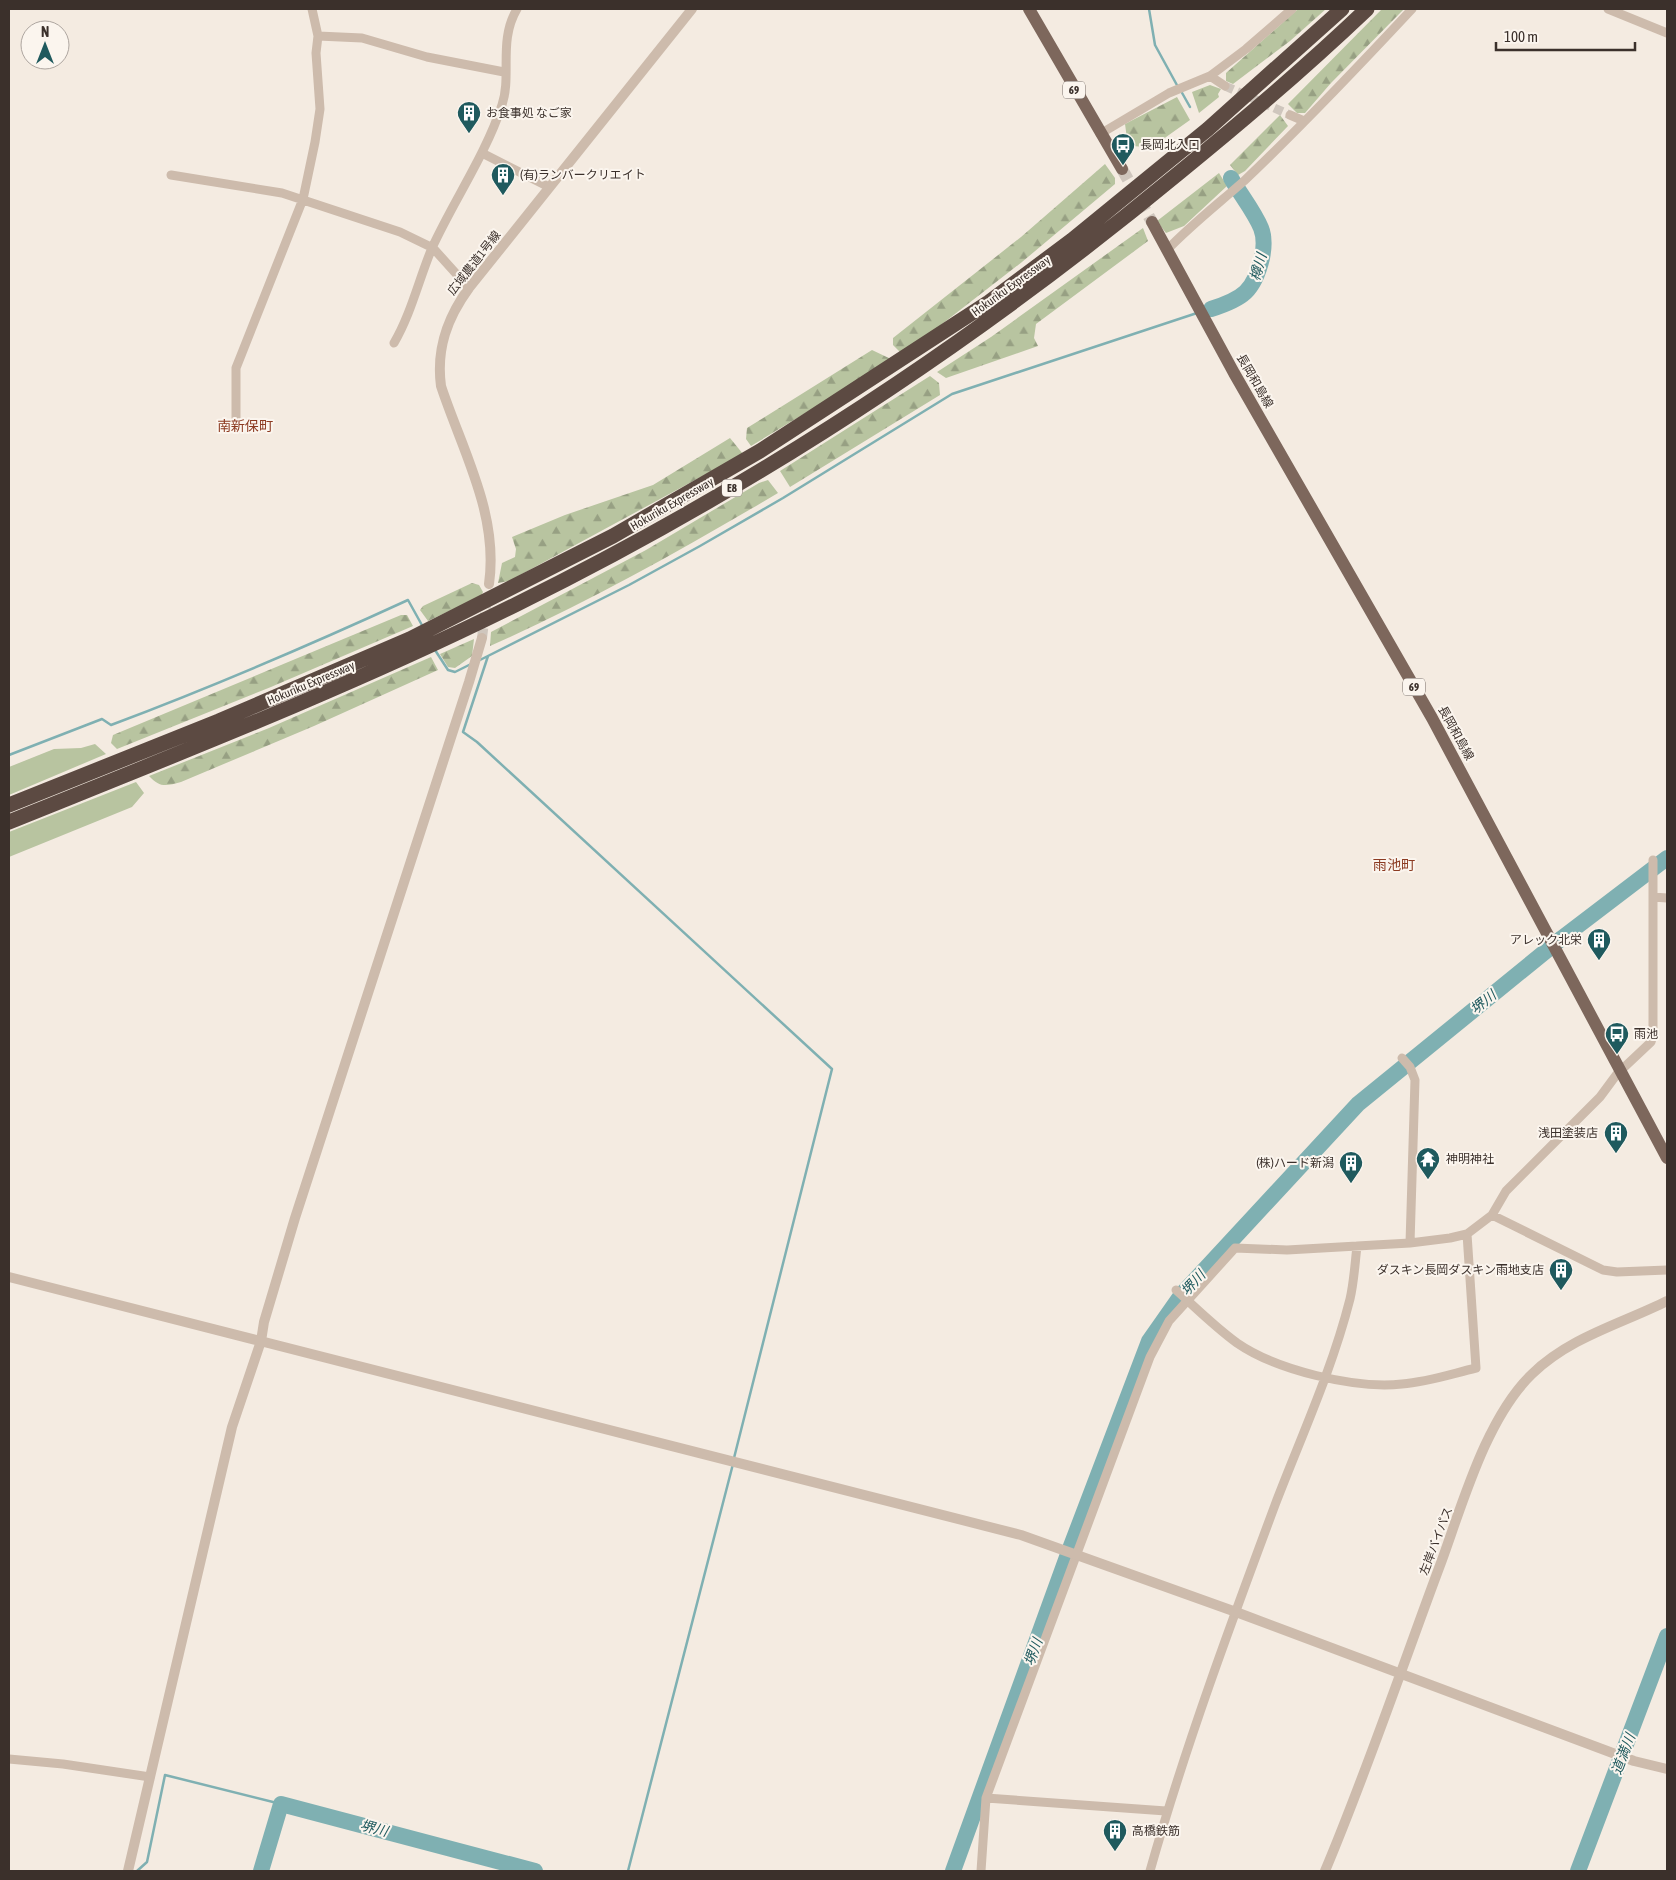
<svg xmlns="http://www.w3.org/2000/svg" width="1676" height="1880" viewBox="0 0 1676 1880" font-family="'Asap Condensed','Noto Sans JP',sans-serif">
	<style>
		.grass { fill: #b8c4a0 }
		.forest { fill: url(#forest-firs) }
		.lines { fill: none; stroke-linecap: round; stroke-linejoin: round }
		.stream { stroke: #7fb0b2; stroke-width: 2.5 }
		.river { stroke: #7fb0b2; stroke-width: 16 }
		.minor-tunnel { stroke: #cfc6bd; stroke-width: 9; stroke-dasharray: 9 4.5; stroke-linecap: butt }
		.tertiary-tunnel { stroke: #cfc6bd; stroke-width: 10; stroke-dasharray: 10 5; stroke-linecap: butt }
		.primary-tunnel { stroke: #cfc6bd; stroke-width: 12; stroke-dasharray: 12 6; stroke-linecap: butt }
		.minor { stroke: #cdbbac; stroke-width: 9 }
		.tertiary { stroke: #cdbbac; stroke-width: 10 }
		.primary { stroke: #7d675c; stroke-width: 12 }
		.motorway { stroke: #5c4a42; stroke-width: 15 }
		.labels { text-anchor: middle; stroke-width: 4; stroke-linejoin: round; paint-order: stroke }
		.shield { fill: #fbf5ee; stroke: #756b66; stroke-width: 1 }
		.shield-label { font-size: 11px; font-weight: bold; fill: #3b302b }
		.poi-label { font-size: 12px; fill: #3b302b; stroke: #fbf5ee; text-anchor: start }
		.street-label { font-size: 12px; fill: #3b302b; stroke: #fbf5ee }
		.water-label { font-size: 14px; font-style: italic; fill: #1f5a5e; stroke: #fbf5ee }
		.neighbourhood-label { font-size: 14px; fill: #8c3b22; stroke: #fbf5ee }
	</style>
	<defs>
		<pattern id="forest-firs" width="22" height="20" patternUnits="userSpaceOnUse" patternTransform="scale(1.25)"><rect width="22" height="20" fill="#b8c4a0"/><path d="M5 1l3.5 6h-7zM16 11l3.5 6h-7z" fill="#97a083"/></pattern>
	</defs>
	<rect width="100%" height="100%" fill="#f4ebe1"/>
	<path class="grass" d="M95,744L106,754L9,795V767L54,749L81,748Z
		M136,782L144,793L132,807L9,857V832Z"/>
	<path class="forest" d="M1298,9H1326L1290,41L1233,84L1226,81V73Z
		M1382,9H1404L1331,83L1305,113H1297L1288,104Z
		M1210,85L1221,89L1218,94L1219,97L1199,113L1192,92Z
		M1177,97L1190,120L1152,147L1128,146L1125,124Z
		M1280,115L1288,126L1245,171L1238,175L1230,165Z
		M1105,164L1115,178V184L1022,262L924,338L900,352L893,345V338L1021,237Z
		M1219,173L1227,186L1184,226L1166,233L1157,221Z
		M1143,228L1148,241L1036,324L1034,338L1038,346L946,378L937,372L991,337Z
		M872,350L893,360L751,446L746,439L747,428Z
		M930,376L939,383L940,395L790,487L780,471Z
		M730,438L743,454L509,581L498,583L502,563L515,557L516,549L512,537L565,515L653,485Z
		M768,480L778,493C685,548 589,602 490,646L491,632L646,550L759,483Z
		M472,583L479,585L483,592L481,596L428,621L420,610L423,606Z
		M401,615H407L413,626L271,687L117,749L111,743L113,735Z
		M474,639L472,656L455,668L448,667L440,654Z
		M431,657L438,670L314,726L181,782C166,786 160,788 149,776L269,728Z"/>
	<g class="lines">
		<path class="stream" d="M1149,9L1155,45L1178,87
			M1181,91L1190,107
			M1205,311L1211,309
			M435,650L448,670L455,672L471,664
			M488,656L463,732L477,742L832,1069L734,1458
			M478,661L629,585L700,546L783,498L952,394L1197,313
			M9,755L102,719L111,725C212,687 310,645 408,600L423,627
			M137,1871L147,1862L165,1775L281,1804
			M628,1871L733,1464"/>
		<path class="river" d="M1211,309C1243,299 1254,291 1262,258C1264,248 1265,238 1261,228C1254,211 1240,194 1231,178
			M261,1871L281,1804L535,1871
			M953,1871L1071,1546L1149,1341L1182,1294L1358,1104L1562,938L1667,858
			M1578,1871L1667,1636"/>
		<path class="minor-tunnel" d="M1225,86L1290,115"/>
		<path class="tertiary-tunnel" d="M482,638L487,597"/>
		<path class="primary-tunnel" d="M1122,169L1152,222"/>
		<path class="minor" d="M1608,9L1667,33
			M318,36L362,38L427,57L504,72
			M1210,76L1225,86
			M1290,115L1304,121
			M1100,134L1169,93L1210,76L1246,49L1292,9
			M482,153L549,187
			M171,175L282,193L400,232L433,248L469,288
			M1167,250C1191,225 1218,204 1244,181C1302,126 1357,68 1412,9
			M394,343C411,314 419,279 432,248C454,200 485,156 502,105C512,75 498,41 517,9
			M236,419V368L303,199L315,142L320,109L316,53L318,36L312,9
			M1653,897L1667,898
			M1402,1058L1410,1067L1415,1080L1410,1243
			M1492,1215L1603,1270L1617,1272L1667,1270
			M1176,1290C1196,1308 1215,1327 1237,1343C1276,1370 1354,1389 1402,1384C1427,1382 1451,1374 1476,1368L1467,1234
			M9,1759L63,1764L150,1777
			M986,1798L1166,1811
			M981,1871L986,1798L1150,1357L1169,1321L1235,1248L1287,1250L1410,1243L1450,1238L1467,1234L1492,1215L1506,1191L1600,1097L1617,1074L1651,1042L1653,1035V860
			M1150,1871C1185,1747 1230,1626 1275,1505C1301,1437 1332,1370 1350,1299C1354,1282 1355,1263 1357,1246"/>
		<path class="tertiary" d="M489,584C499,514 462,450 441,386C436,349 447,318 469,288L692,9
			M9,1277L1021,1535L1236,1612L1634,1761L1667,1769
			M128,1871L232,1427L261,1341L264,1322L295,1218L469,682L482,638
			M1325,1871C1368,1769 1403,1664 1442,1560C1463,1502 1487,1417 1532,1374C1570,1337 1621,1324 1667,1301"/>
		<path class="primary" d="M1029,9L1122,169
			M1152,222L1234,373L1432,718L1667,1158"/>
		<path class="motorway" d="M9,805L219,721L410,639L613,536L760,451L989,302L1072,240L1208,129L1342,9
			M9,822C180,753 352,686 517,604C754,487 976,341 1180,172C1244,120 1307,66 1367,9"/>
	</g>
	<defs>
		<g id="building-pin" transform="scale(1.25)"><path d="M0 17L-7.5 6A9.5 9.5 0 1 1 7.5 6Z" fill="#1f5a5e" stroke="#fbf5ee"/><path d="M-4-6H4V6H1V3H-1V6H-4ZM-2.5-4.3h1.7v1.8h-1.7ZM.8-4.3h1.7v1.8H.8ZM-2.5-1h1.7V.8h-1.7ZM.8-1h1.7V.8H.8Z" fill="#fff"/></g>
		<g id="bus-pin" transform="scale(1.25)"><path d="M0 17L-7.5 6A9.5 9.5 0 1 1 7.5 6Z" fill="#1f5a5e" stroke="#fbf5ee"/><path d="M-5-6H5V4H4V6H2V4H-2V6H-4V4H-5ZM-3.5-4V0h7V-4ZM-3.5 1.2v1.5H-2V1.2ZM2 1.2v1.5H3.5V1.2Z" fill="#fff"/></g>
		<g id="temple-pin" transform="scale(1.25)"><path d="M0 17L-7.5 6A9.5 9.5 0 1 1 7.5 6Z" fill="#1f5a5e" stroke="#fbf5ee"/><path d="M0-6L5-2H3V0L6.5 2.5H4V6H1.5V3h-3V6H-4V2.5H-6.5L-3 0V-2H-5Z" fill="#fff"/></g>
	</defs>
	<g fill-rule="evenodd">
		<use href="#building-pin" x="469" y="113"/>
		<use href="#bus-pin" x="1123" y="145"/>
		<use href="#building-pin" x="503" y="175"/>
		<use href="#building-pin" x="1599" y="940"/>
		<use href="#bus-pin" x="1617" y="1034"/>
		<use href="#building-pin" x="1616" y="1133"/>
		<use href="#temple-pin" x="1428" y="1159"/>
		<use href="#building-pin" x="1351" y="1163"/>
		<use href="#building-pin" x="1561" y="1270"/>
		<use href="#building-pin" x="1115" y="1831"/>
	</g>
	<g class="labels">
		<g class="shield">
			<rect x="1063" y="81.5" width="22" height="17" rx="4"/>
			<rect x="722" y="479.5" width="20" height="17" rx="4"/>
			<rect x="1403" y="678.5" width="22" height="17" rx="4"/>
		</g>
		<g class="shield-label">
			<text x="1074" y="94">69</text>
			<text x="732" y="492">E8</text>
			<text x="1414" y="691">69</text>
		</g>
		<g class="poi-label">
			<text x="486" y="117">お食事処 なご家</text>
			<text x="1140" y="149">長岡北入口</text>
			<text x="520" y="179">(有)ランバークリエイト</text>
			<text x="1582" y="944" text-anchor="end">アレック北栄</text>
			<text x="1634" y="1038">雨池</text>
			<text x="1598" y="1137" text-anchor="end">浅田塗装店</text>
			<text x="1446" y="1163">神明神社</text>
			<text x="1334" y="1167" text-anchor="end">(株)ハード新潟</text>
			<text x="1544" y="1274" text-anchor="end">ダスキン長岡ダスキン雨地支店</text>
			<text x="1132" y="1835">高橋鉄筋</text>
		</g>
		<g class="street-label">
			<text transform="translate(474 263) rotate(-52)" y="4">広域農道1号線</text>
			<text transform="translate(1011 286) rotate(-36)" y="4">Hokuriku Expressway</text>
			<text transform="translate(1255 381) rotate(60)" y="4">長岡和島線</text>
			<text transform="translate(672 504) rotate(-30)" y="4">Hokuriku Expressway</text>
			<text transform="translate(311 683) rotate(-23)" y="4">Hokuriku Expressway</text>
			<text transform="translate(1456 733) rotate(61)" y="4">長岡和島線</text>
			<text transform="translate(1436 1541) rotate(-69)" y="4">左岸バイパス</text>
		</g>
		<g class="water-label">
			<text transform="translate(1258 267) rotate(-74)" y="5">樽川</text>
			<text transform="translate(1483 1002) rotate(-39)" y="5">堺川</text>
			<text transform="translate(1193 1283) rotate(-48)" y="5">堺川</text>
			<text transform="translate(1033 1652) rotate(-70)" y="5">堺川</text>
			<text transform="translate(1623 1754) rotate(-69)" y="5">道満川</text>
			<text transform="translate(374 1828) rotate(15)" y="5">堺川</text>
		</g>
		<g class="neighbourhood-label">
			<text x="245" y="431">南新保町</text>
			<text x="1394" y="870">雨池町</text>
		</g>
	</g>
	<rect width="1676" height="1880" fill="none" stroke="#3b302b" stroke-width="20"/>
	<g transform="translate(45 45)"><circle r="24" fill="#fbf5ee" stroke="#aea6a0"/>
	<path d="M0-4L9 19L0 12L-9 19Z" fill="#1f5a5e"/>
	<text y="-8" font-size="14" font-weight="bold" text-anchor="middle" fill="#3b302b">N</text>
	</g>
	<path d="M1496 42v8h139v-8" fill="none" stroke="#3b302b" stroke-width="2.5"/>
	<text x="1504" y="42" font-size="15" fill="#3b302b" stroke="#fbf5ee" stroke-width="4" paint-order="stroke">100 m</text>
</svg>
